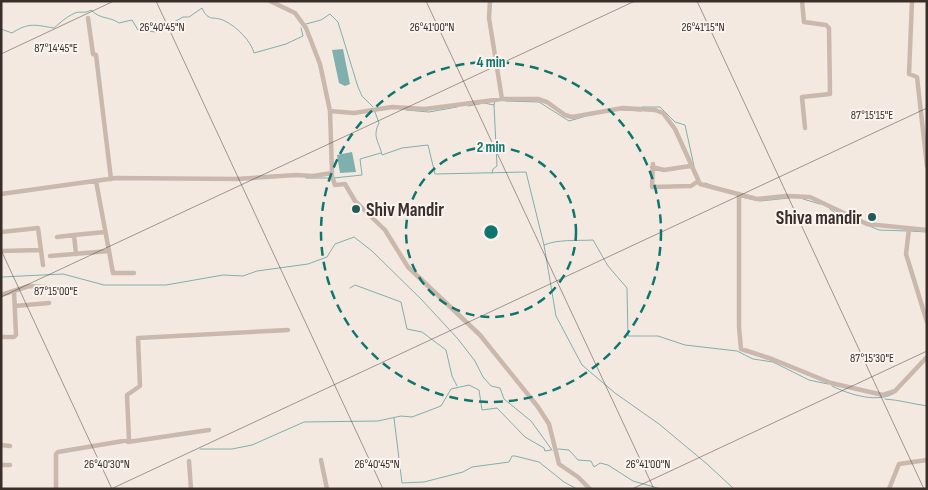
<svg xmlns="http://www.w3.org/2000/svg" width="928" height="490" viewBox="0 0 928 490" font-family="'Sofia Sans Condensed',sans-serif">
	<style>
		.water { fill: #80b0ad }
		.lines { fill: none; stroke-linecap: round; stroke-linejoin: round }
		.stream { stroke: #80b0ad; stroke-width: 1 }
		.minor { stroke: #cbb8ad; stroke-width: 4.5 }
		.ticks { fill: none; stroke: #3a2e2b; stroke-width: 1; stroke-opacity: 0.45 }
		.ring { fill: none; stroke: #0f766e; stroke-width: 2.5; stroke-dasharray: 9 6 }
		.poi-dot { fill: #215b59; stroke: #faf3ee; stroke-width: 2 }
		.labels { text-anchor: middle; stroke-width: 4; stroke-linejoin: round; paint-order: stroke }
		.poi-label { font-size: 19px; font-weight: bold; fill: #3a2e2b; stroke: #faf3ee; text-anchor: start }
		.ticks-label { font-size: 12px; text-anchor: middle; fill: #3a2e2b; stroke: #faf3ee; stroke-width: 4; stroke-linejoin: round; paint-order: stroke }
		.centre { fill: #0f766e; stroke: #faf3ee; stroke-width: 2.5 }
		.ring-label { font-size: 15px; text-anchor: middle; font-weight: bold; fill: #0f766e; stroke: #faf3ee; stroke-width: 4; stroke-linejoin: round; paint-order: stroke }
	</style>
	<rect width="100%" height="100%" fill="#f3e9e1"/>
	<path class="water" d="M343,49L350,84L345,86L339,83L332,50Z
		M352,152L356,172L340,173L337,155Z"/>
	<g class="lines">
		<path class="stream" d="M306,24L321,20L330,14L338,22L358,87L362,96L373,107
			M1,29L12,33C29,22 35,25 54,28C61,22 66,17 75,13C80,11 85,14 91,10C101,20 109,16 119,23L132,20L138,30L156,32L183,17H189L202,8C209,23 213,15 225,21C237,27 251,41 254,53L286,44L303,36L301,28
			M506,101L539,102L569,121L583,117
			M468,106L484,103L494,105L495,101
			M642,107H660L675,122L685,125L694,166
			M406,110L429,112L457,107
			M622,110L641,111
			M375,112L379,123C372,137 379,141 382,155L402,148L428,145L435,174L526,172L544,245L556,316L582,365L615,393L659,424L707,464L734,489
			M492,173L493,169L497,166L494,105
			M306,178H330
			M334,178L362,175L360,159L381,153
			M705,183L722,189
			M741,197L760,201L789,198
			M803,199L820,204
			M830,209L838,215L860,223
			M869,226L879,230L907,231
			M910,231L927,232
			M544,245C558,239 577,241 593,240L608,266L627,288L628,336H658L685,345L737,351L753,359L773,362L809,380L828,384
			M1,277L63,274L104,285H166L223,275L243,276L257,271L308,264L327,257L335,244L354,237L372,251L422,300L458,339L475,361L483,377L491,386L500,388L504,399L531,421L552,450
			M350,288L355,285L401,302L407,329L422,332L446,350L452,376L457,386
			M832,386C850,395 880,404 896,392
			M885,399C900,400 913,404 927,406
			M394,418L402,483L424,482L463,472L472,467L509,462L512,456H515L539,462L564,482L577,489
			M200,449H232L252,445L304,422L378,421L401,416L412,417L441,406L451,389L469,385L479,390L482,410L497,408L525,437L544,448L545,451L551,450
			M558,449L569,450L578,460L591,461L594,467L600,463L608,465L633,481L661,489"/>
		<path class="minor" d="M490,1L489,18L502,99
			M802,1L804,22L826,25L829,28L830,94L802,97L805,128
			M912,1L909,74L917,77L927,166
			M88,18L93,54L96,55L111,179
			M330,111L354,113L392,107L425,109L502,99H538L547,102L565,115L572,117L623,108L655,110L663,113L675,129L700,184L757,199L786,196L810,197L867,224L927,230
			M653,164L652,187L691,186L697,182
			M652,167L664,170L690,166
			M331,173L335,185L345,184L355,201L385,230L408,267L480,335L538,407L549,424L559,464L578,477L590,489
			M96,181L109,251
			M1,194L116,178L237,179L296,175L313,176L332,173L330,111L320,64L306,28L295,13L270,1
			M739,194V327L741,349L772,359L831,383L883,395L895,391L927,357
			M909,229L906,254L927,322
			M1,232L38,228L43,265
			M74,235L105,232
			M57,237L74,235L76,254
			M1,251L41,250
			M50,256L109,251L113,273H134
			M1,295L29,286L59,288
			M15,306L49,303
			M1,337H14L16,335L14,291
			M128,442L209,430
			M1,445L10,446
			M321,460L327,489
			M189,461L191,489
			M1,465H10
			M56,489V454L58,452L129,440L127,395L140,386L138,338L288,330
			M889,489L899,464L927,460"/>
	</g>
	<path class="ticks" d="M156,1L383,489M426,1L654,489M697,1L924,489M1,54L114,1M1,250L112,489M1,297L635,1M111,489L927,108M632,489L927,351"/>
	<g class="ring">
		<circle cx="491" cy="232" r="85"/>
		<circle cx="491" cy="232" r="170"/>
	</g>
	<g class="poi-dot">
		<circle cx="356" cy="209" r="5"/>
		<circle cx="872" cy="217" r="5"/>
	</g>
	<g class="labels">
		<g class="poi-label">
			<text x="366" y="216">Shiv Mandir</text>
			<text x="862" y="224" text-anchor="end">Shiva mandir</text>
		</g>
	</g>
	<g class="ticks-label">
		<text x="162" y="31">26°40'45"N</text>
		<text x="432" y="31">26°41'00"N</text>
		<text x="703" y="31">26°41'15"N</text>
		<text x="56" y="52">87°14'45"E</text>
		<text x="872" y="119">87°15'15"E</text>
		<text x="56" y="295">87°15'00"E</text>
		<text x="872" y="362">87°15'30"E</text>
		<text x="107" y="468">26°40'30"N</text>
		<text x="377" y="468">26°40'45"N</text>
		<text x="648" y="468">26°41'00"N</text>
	</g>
	<circle cx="491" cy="232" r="8" class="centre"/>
	<g class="ring-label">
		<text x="491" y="67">4 min</text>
		<text x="491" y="152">2 min</text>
	</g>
	<rect width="928" height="490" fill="none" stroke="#3a2e2b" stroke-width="5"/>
</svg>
